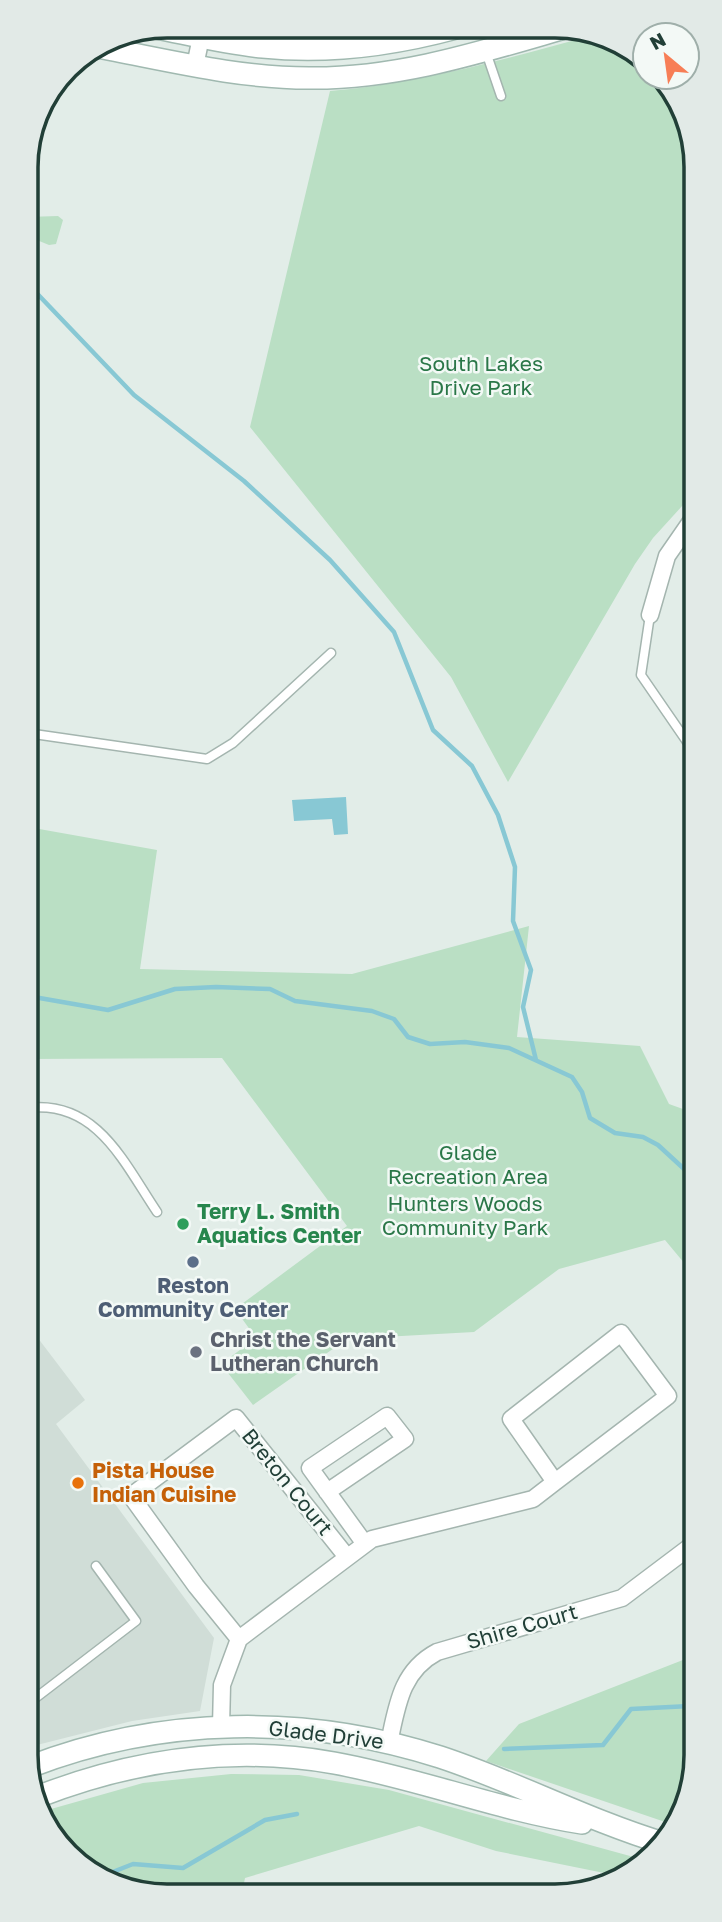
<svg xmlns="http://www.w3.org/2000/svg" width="722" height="1922" viewBox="0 0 722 1922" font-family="'Golos Text',sans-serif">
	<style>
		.built { fill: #d0ddd7 }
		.green { fill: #badfc4 }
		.water { fill: #88c8d4 }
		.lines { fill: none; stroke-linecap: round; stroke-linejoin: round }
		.stream { stroke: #88c8d4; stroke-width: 4.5 }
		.lane-casing { stroke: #a4b5af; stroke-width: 11 }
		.street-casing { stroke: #a4b5af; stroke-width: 19 }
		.secondary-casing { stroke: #a0b9b0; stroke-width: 24 }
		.lane { stroke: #fff; stroke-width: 8 }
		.street { stroke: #fff; stroke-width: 16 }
		.secondary { stroke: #fff; stroke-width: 21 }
		.leisure-dot { fill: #2e9e5b; stroke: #f3f9f6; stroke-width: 2.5 }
		.service-dot { fill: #5c6f8a; stroke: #f3f9f6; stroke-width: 2.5 }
		.worship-dot { fill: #6b7280; stroke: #f3f9f6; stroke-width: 2.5 }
		.food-dot { fill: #e8710a; stroke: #f3f9f6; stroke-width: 2.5 }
		.labels { text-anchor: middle; stroke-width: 5; stroke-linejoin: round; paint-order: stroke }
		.park-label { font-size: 21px; fill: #2a7748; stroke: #f3f9f6 }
		.leisure-label { font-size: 21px; font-weight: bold; fill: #27864d; stroke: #f3f9f6; text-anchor: start }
		.service-label { font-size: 21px; font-weight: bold; fill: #4e5e75; stroke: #f3f9f6 }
		.worship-label { font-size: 21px; font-weight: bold; fill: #5b616d; stroke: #f3f9f6; text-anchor: start }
		.food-label { font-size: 21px; font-weight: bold; fill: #c56008; stroke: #f3f9f6; text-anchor: start }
		.street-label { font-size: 21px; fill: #213f37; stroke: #f3f9f6 }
		.rim { fill: none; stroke: #213f37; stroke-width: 3.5 }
	</style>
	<rect width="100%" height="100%" fill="#e2ede8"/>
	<path class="built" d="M28,1325L85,1400L56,1424L214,1638L200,1711L132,1721L29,1747Z
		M258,1883L307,1893H240L247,1885Z"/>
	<path class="green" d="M272,27L377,28L330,34L269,33Z
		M593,35L645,63V77H660L693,140V494L653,538L635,564L508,782L451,677L250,427L330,91C421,83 506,59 593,35Z
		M58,216L63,220L56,244L49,245L27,236V217Z
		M28,827L157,850L140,969L352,974L529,926L517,1037L640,1046L669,1104L694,1113L695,1276L665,1240L559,1269L474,1332L347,1339L253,1405L221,1364L256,1338L235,1309L347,1226L222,1058L28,1059Z
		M695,1652V1763L671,1824L486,1761L519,1724L688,1658Z
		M231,1774L299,1775L389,1790L641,1859L614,1875L496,1851L419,1826L245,1878L242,1893H140L68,1855L44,1811L143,1783Z"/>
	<path class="water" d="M346,797L348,834L334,835L332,819L294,821L292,800Z"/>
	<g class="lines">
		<path class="stream" d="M27,283L134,395L244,481L330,560L394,632L433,730L472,766L498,815L515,867L513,921L531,970L523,1007L536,1060
			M28,996L108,1010L175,989L216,987L270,989L295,1001L372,1011L394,1019L408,1037L430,1044L465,1042L509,1048L572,1077L582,1092L590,1118L615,1133L643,1137L658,1145L695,1179
			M504,1749L603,1745L631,1709L690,1706L695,1701
			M52,1817L57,1834
			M58,1836L76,1859
			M105,1875L133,1864L183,1868L265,1820L297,1814"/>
		<g class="lane-casing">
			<path id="lane" d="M486,52L501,96
				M650,615L641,675L694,752
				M27,733L207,759L233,743L331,653
				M28,1108C97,1100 124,1163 157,1212
				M29,1703L136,1621L96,1566"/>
		</g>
		<g class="street-casing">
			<path id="street" d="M195,66L201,37
				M650,615L667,556L694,517
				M327,1492L405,1439L387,1416L310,1468L365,1544
				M239,1639L196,1586L131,1496L236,1418L347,1557
				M221,1727L222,1685L239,1639L372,1539L533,1499L555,1482L668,1396L621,1333L511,1419L555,1482
				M389,1743C397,1706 401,1671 437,1652L622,1598L695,1543"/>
		</g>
		<g class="secondary-casing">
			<path id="secondary" d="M157,28C192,35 227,44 263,47C328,54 393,45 456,28
				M97,47C167,60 237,78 309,78C396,79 478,53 561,29
				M29,1767C160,1716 307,1714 440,1757C516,1782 587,1820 663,1843
				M37,1797C132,1760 233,1745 334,1763C418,1778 498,1810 582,1823"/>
		</g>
		<use href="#lane" class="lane"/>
		<use href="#street" class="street"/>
		<use href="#secondary" class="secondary"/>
	</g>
	<circle class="leisure-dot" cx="183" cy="1224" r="7"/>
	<circle class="service-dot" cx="193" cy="1262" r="7"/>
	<circle class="worship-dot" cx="196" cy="1352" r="7"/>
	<circle class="food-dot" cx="78" cy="1483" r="7"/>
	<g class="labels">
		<g class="park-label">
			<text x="481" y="371">South Lakes<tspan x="481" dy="24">Drive Park</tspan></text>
			<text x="468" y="1160">Glade<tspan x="468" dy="24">Recreation Area</tspan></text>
			<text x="465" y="1211">Hunters Woods<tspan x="465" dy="24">Community Park</tspan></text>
		</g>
		<g class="leisure-label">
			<text x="197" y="1219">Terry L. Smith<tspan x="197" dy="24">Aquatics Center</tspan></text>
		</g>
		<g class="service-label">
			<text x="193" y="1293">Reston<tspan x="193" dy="24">Community Center</tspan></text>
		</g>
		<g class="worship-label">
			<text x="210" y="1347">Christ the Servant<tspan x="210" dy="24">Lutheran Church</tspan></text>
		</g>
		<g class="food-label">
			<text x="92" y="1478">Pista House<tspan x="92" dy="24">Indian Cuisine</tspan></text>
		</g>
		<g class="street-label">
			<text transform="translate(287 1482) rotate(51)" y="7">Breton Court</text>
			<text transform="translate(522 1627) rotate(-16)" y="7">Shire Court</text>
			<text transform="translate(326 1735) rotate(7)" y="7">Glade Drive</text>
		</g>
	</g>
	<path d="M0 0H722V1922H0ZM167 38H555A129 129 0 0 1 684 167V1755A129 129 0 0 1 555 1884H167A129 129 0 0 1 38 1755V167A129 129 0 0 1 167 38Z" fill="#e2eae7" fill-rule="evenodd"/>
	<path class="rim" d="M167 38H555A129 129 0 0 1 684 167V1755A129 129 0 0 1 555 1884H167A129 129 0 0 1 38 1755V167A129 129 0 0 1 167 38Z"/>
	<g transform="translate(666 56) rotate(331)"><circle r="33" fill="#f3f9f6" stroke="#9fafaa" stroke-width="2"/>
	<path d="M0-5L12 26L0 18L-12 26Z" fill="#f77e56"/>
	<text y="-10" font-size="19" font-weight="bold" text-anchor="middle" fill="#213f37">N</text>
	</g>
</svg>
